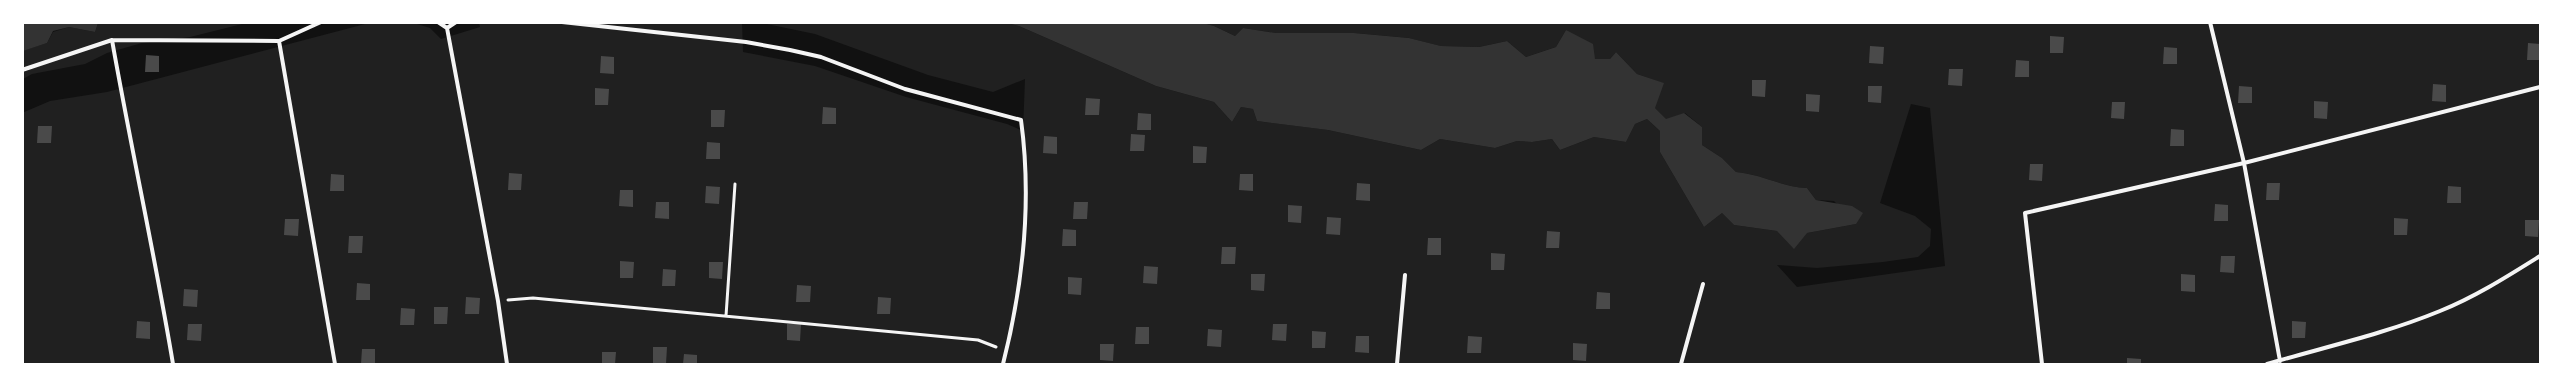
<svg xmlns="http://www.w3.org/2000/svg" width="2563" height="387" viewBox="0 0 2563 387" font-family="Barlow,sans-serif">
	<style>
		.green { fill: #202020; fill-rule: evenodd }
		.water { fill: #333 }
		.building { fill: #4a4a4a }
		.lines { fill: none; stroke-linecap: round; stroke-linejoin: round }
		.path { stroke: #f5f5f5; stroke-width: 3 }
		.service { stroke: #f5f5f5; stroke-width: 4 }
	</style>
	<rect width="100%" height="100%" fill="#111"/>
	<path class="green" d="M742,22L743,52L815,66L906,97L1007,124L1023,131L1025,79L993,92L928,75L815,34L762,23H1007L1019,26L1156,86L1214,102L1232,122L1241,107L1253,109L1257,121L1328,130L1421,150L1440,139L1495,148L1517,141L1532,142L1552,139L1560,150L1594,137L1626,142L1635,124L1647,119L1660,131V152L1704,227L1722,213L1734,225L1777,231L1807,233L1856,224L1834,201L1816,200L1807,188C1782,187 1761,174 1736,172L1722,158L1702,145V127L1685,113L1666,120L1654,107L1663,83L1637,74L1616,52L1610,59H1595L1566,30L1556,47L1526,57L1507,41L1479,47L1441,46L1409,38L1354,33H1276L1243,28L1235,36L1214,26L1199,23H2540V364H23L22,113L50,101L107,92L369,23H414L430,28L441,39L480,27L479,23ZM1911,104L1930,108L1945,266L1797,287L1777,265L1817,268L1883,262L1918,257L1930,246L1931,229L1915,216L1880,203Z
		M98,23H246L190,37L142,43L107,53L85,64L32,74L23,79L22,51L47,43L53,32L69,27L95,32Z"/>
	<path class="water" d="M1199,22L1214,26L1235,36L1243,28L1276,33H1354L1409,38L1441,46L1479,47L1507,41L1526,57L1556,47L1566,30L1593,44L1595,59H1610L1616,52L1637,74L1664,83L1655,108L1666,119L1684,113L1702,127V145L1722,158L1736,172C1761,174 1782,187 1807,188L1816,200L1852,206L1863,213L1856,224L1807,233L1794,249L1777,231L1734,225L1722,213L1704,227L1660,152V131L1647,119L1635,124L1626,142L1594,137L1560,150L1552,139L1532,142L1517,141L1495,148L1440,139L1421,150L1328,130L1257,121L1253,109L1241,107L1232,122L1214,102L1156,86L1019,26L1007,23Z
		M22,23L23,22L98,23L95,32L69,27L53,31L47,43L23,51Z"/>
	<path class="building" d="M2050,36L2064,37L2063,53H2050Z
		M2528,43L2540,44V60H2527Z
		M1870,46L1884,47L1883,64L1869,63Z
		M2164,47L2177,48V64H2163Z
		M146,55L159,56V72H145Z
		M601,56L614,57V74L600,73Z
		M2016,60L2029,61V77H2015Z
		M1949,69H1963L1962,86L1948,85Z
		M1752,80H1766L1765,97L1752,96Z
		M2433,84L2446,85V102L2432,101Z
		M1868,86H1882L1881,103L1868,102Z
		M2239,86L2252,87V103H2238Z
		M595,88L609,89L608,105H595Z
		M1806,94L1820,95L1819,112L1806,111Z
		M1086,98L1100,99L1099,115H1085Z
		M2314,101L2328,102L2327,119L2314,118Z
		M2112,102H2125L2124,119L2111,118Z
		M823,107L836,108V124H822Z
		M711,110H725L724,127H711Z
		M1138,113L1151,114V130H1137Z
		M38,126H52L51,143H37Z
		M2171,129L2184,130V146H2170Z
		M1131,134L1145,135L1144,151H1130Z
		M1044,136L1057,137V154L1043,153Z
		M707,142L720,143V159H706Z
		M1193,146L1207,147L1206,163H1193Z
		M2030,164H2043L2042,181L2029,180Z
		M509,173L522,174L521,190H508Z
		M331,174L344,175V191H330Z
		M1240,174H1253V191L1239,190Z
		M1357,183L1370,184V201L1356,200Z
		M2267,183H2280L2279,200H2266Z
		M706,186L720,187L719,204L705,203Z
		M2448,186L2461,187V203H2447Z
		M620,190H633V207L619,206Z
		M656,202H669V219L655,218Z
		M1074,202H1088L1087,219H1073Z
		M2215,204L2228,205V221H2214Z
		M1288,205L1302,206L1301,223L1288,222Z
		M1327,217L1341,218L1340,235L1326,234Z
		M2394,218L2408,219L2407,235H2394Z
		M285,219H299L298,236L284,235Z
		M2525,220H2539L2538,237L2525,236Z
		M1063,229L1076,230V246H1062Z
		M1547,231L1560,232L1559,248H1546Z
		M349,236H363L362,253H348Z
		M1428,238H1441V255H1427Z
		M1222,247H1236L1235,264H1221Z
		M1491,253L1505,254L1504,270H1491Z
		M2221,256H2235L2234,273L2220,272Z
		M620,261L634,262L633,278H620Z
		M709,262H723L722,279L709,278Z
		M1144,266L1158,267L1157,284L1143,283Z
		M663,269L676,270L675,286H662Z
		M1251,274H1265L1264,291L1251,290Z
		M2181,274L2195,275V292L2181,291Z
		M1068,277L1082,278L1081,295L1068,294Z
		M357,283L370,284V300H356Z
		M797,285L811,286L810,302H796Z
		M184,289L198,290L197,307L183,306Z
		M1597,292L1610,293V309H1596Z
		M466,297L480,298L479,314H465Z
		M878,297L891,298L890,314H877Z
		M434,307H448L447,324H434Z
		M401,308L415,309L414,325H400Z
		M137,321L150,322V339L136,338Z
		M2292,321L2306,322L2305,338H2292Z
		M188,324H202L201,341L187,340Z
		M787,324H801L800,341L787,340Z
		M1273,324H1287L1286,341L1272,340Z
		M1136,327H1149V344H1135Z
		M1208,329L1222,330L1221,347L1207,346Z
		M1312,331L1326,332L1325,348H1312Z
		M1356,336H1369V353L1355,352Z
		M1468,336L1482,337L1481,353H1467Z
		M1573,343L1587,344L1586,361L1573,360Z
		M1100,344H1114L1113,361L1100,360Z
		M653,347H667L666,364L653,363Z
		M362,349H375V364H361Z
		M602,352H616L615,364H602Z
		M684,354L697,355V364H683Z
		M2127,358L2141,359V364H2127Z"/>
	<g class="lines">
		<path class="path" d="M508,300L533,298L978,340L996,347
			M726,316L735,184"/>
		<path class="service" d="M321,22L279,41L335,364
			M438,22L447,28
			M456,22L447,28L498,301L507,364
			M562,22L746,42L790,50L821,57L905,89L1021,120C1032,201 1023,285 1003,364
			M2210,22L2244,163L2280,361
			M22,70L112,40
			M173,364C155,256 131,148 112,40L279,41
			M1397,364L1405,275
			M1681,364L1703,284
			M2042,364L2025,213L2244,163L2540,87
			M2267,364C2325,347 2384,334 2440,311C2475,297 2508,276 2540,256"/>
	</g>
	<rect width="2563" height="387" fill="none" stroke="#ffffff" stroke-width="48"/>
</svg>
